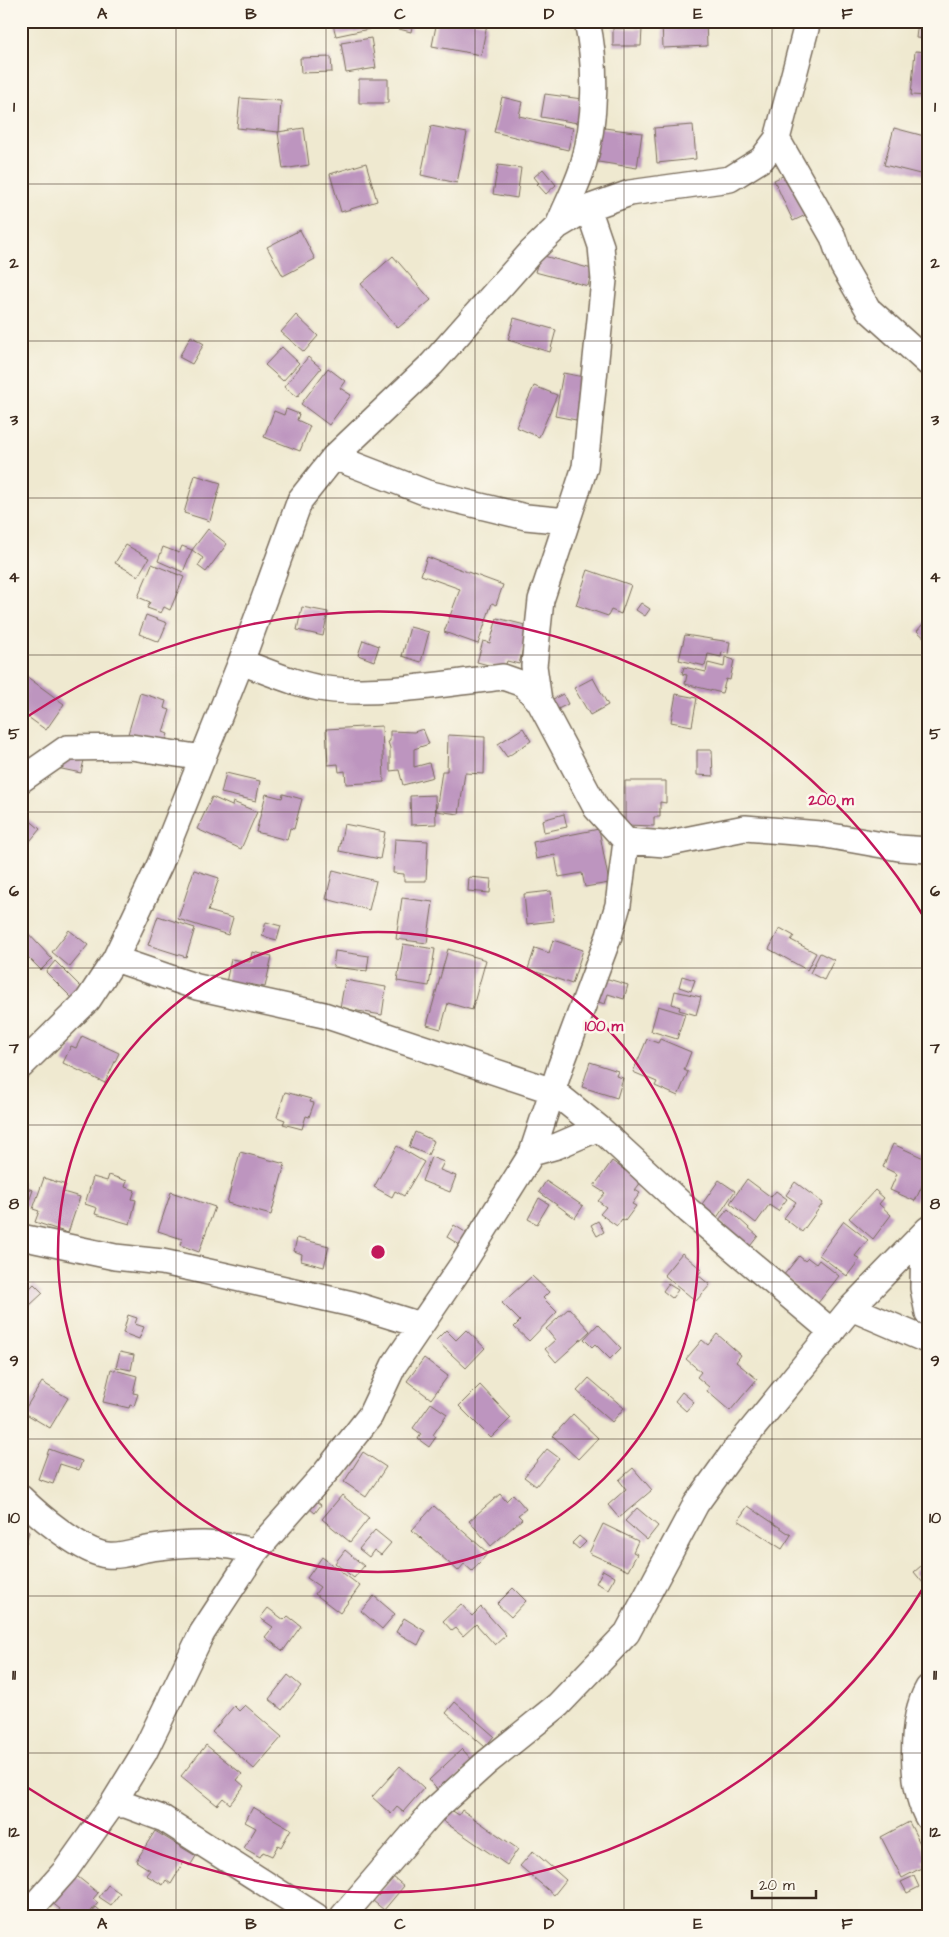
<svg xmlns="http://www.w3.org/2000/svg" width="949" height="1937" viewBox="0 0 949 1937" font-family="'Architects Daughter',sans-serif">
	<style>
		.building { fill: #bd95bf }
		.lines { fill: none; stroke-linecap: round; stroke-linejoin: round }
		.minor-casing { stroke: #7a6d5c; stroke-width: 28 }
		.minor { stroke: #fff; stroke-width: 25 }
		.grid { fill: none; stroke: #3b2a1e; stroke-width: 1; stroke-opacity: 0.55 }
		.ring { fill: none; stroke: #c2185b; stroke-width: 2.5 }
		.centre { fill: #c2185b; stroke: #fbf7ec; stroke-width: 2.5 }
		.ring-label { font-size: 15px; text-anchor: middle; font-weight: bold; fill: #c2185b; stroke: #fbf7ec; stroke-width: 5; stroke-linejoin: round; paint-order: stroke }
		.neatline { fill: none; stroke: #3b2a1e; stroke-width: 2 }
		.grid-label { font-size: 16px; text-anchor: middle; font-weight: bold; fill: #3b2a1e }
	</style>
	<rect width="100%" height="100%" fill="#fbf7ec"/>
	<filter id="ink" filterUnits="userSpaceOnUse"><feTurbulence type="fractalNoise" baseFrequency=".02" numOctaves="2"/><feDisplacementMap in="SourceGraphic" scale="10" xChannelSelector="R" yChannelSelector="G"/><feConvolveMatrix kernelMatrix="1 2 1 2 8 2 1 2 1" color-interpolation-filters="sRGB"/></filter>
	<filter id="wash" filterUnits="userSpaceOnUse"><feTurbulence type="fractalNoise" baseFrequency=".0096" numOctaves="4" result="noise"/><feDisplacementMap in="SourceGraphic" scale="20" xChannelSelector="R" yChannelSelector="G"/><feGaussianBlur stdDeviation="1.12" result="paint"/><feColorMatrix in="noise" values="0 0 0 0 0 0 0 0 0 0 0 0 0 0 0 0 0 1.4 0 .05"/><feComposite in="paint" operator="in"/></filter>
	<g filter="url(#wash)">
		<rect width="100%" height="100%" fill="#efe9d0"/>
		<g id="blocks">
			<path class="building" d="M332,21H367L369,29L336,36Z
				M384,21H413L411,32L383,25Z
				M437,21H471L487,24L481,55L432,46Z
				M662,21H706L707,46L663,48Z
				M918,21H928V39L916,38Z
				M613,28L642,29L641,46H613Z
				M371,38L376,68L346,73L341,43Z
				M915,51L928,52V96L911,95Z
				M331,57L332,72L301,73L300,58Z
				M359,79H388V103H359Z
				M545,94L582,99L578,123L541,117Z
				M502,97L522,102L519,116L573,128L568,150L494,132Z
				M240,98L281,101L279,132L237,128Z
				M693,125L696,159L657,163L654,128Z
				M431,126L467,133L457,183L421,175Z
				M597,127L642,133L637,168L592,161Z
				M304,128L309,165L283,169L278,132Z
				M894,128L928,137V176L884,165Z
				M366,163L377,201L341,212L330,174Z
				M498,165L521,168L517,198L493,194Z
				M543,169L556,185L546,194L537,184L539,183L534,177Z
				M791,172L810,213L793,221L774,180Z
				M300,230L315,259L283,276L267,247Z
				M540,255L592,269L588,286L535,272Z
				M393,256L431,300L398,328L361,284Z
				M296,315L318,336L304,352L281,332Z
				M514,318L556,330L550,352L508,340Z
				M191,336L204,344L192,364L179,357Z
				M282,347L299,363L283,381L265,365Z
				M308,357L321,368L297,397L284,387Z
				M328,368L345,381L340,388L351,395L329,425L301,404Z
				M563,373L584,377L576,420L555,416Z
				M534,386L557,395L539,437L516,427Z
				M286,409L299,414L297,420L310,426L300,451L264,437L274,411L284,415Z
				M195,475L221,483L210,521L184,513Z
				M208,529L227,544L206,572L198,566L203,558L192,550Z
				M126,545L149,558L138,576L115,563Z
				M182,546L192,550L183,572L158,561L163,547L179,553Z
				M427,557L503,585L496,605L492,603L478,644L444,632L460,589L421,575Z
				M152,564L184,577L170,610L164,607L161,613L147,608L150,602L138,597Z
				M588,570L631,585L621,614L611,610L608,616L576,605Z
				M641,603L650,609L645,616L636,610Z
				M302,607L328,612L323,636L297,630Z
				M146,615L167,623L159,642L139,634Z
				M497,618L529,626L519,664L507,661L504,669L477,662L483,641L490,643Z
				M928,618V641L917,631Z
				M410,627L429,632L421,662L402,656Z
				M685,635L730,642L728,654L722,652L721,657L708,654L705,666L679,660Z
				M363,640L379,646L374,661L358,655Z
				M725,657L734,660L730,680L726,679L722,693L685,684L687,675L682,674L684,667L706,672L708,663L724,667Z
				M26,676L64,704L46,730L21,712V683Z
				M593,678L608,705L590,715L574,688Z
				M140,693L166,701L164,708L170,710L163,732L168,734L164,745L128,734Z
				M563,694L568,704L552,712L547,702Z
				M676,694L697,698L692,726L671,722Z
				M382,726L384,782L346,784L345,771L339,772L338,764L328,765L326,729Z
				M523,728L531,741L507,757L498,744Z
				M423,729L429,744L414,749V767L429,763L433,777L403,785L399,770L390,771V748L388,742L390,741V731L414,732Z
				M448,735L485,737L484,774L465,773L459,814L436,811L442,771H447Z
				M697,750H712L713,776L697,775Z
				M61,754L84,760L81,773L57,768Z
				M226,773L260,781L256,801L221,793Z
				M625,781H666V803L660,802V817H654V826L625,825Z
				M266,794L282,798L283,794L302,799L294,829L290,828L287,840L256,832Z
				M435,795L436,824L411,825L410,796Z
				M212,797L232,806L233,802L257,812L241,849L197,829Z
				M21,813L40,829L21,852Z
				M564,814L567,827L544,832L542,820Z
				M344,824L385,832L380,859L339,851Z
				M599,829L609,883L585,887L582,873L559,877L555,855L536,859L533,842Z
				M395,839L428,841L426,881H404V874L393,873Z
				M194,870L219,878L208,911L233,918L228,935L178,919Z
				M333,870L376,881L369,910L326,899Z
				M469,877L491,879L490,893L468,891Z
				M551,891L554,921L527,924L524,894Z
				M402,898L433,902L427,943L396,939Z
				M158,916L195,928L186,957L148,945Z
				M266,922L281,926L277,940L262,936Z
				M780,928L794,936L791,940L816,953L807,970L769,949Z
				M25,930L52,959L41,970L21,950V934Z
				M69,930L88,945L70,967L52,952Z
				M553,940L583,950L572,984L528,969L535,948L549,953Z
				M403,944L435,949L429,986L397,981Z
				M448,949L486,960L472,1010L448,1003L441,1029L427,1025Z
				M335,951L369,956L367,971L333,967Z
				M252,952L272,956L265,987L248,984L246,992L225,987L231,959L250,962Z
				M820,953L834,960L824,980L810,973Z
				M55,961L83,989L73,999L46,972Z
				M682,976L695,980L691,991L679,987Z
				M605,978L628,985L624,999L608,994L605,1004L591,1000Z
				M345,980L386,987L382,1015L340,1008Z
				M675,991L701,997L696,1015L679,1010L680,1007L672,1004Z
				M658,1006L685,1014L677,1039L651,1031Z
				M82,1036L119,1053L105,1083L63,1063L71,1046L76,1048Z
				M647,1039L658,1043L660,1039L691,1052L684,1070L688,1072L678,1096L655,1086L657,1082L633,1072Z
				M590,1062L618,1071L616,1076L623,1078L617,1098L582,1087Z
				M285,1092L311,1099L310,1102L314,1103L309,1117L306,1116L302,1129L283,1124L285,1120L277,1117Z
				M415,1132L434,1141L428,1155L409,1147Z
				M893,1144L928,1160V1173L915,1201L890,1190L897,1174L883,1167Z
				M397,1146L424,1162L404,1196L395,1191L392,1197L374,1187Z
				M240,1152L285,1164L271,1215L227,1203Z
				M431,1157L444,1162L440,1170L456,1176L450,1192L422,1181Z
				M612,1161L641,1182L635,1190L640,1193L632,1204L636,1206L625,1221L622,1219L617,1226L600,1214L606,1207L598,1201L605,1193L594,1186Z
				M109,1175L127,1181L125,1187L135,1190L132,1199L136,1200L130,1224L95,1214L97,1208L85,1204L93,1177L107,1181Z
				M44,1178L66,1185L63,1192L80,1197L68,1233L35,1222L39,1211L33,1209Z
				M747,1179L771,1197L776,1191L787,1199L778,1211L769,1205L756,1223L730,1203Z
				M719,1180L735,1191L716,1219L700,1207Z
				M21,1181H23L22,1187L33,1190L27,1207L21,1206Z
				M546,1181L583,1206L575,1218L539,1192Z
				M795,1182L823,1203L802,1232L784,1218L796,1202L786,1195Z
				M875,1190L884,1198L879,1204L891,1215L873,1239L849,1218Z
				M171,1192L215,1207L199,1252L180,1245L182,1239L158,1231Z
				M539,1198L549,1204L537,1224L528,1219Z
				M728,1209L758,1236L747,1250L719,1220Z
				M598,1221L604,1232L597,1236L591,1225Z
				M844,1221L868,1240L855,1256L860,1259L847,1276L819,1255Z
				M454,1225L470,1235L463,1247L447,1237Z
				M297,1238L329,1246L324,1267L301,1261L302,1254L294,1251Z
				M682,1253L702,1270L698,1275L710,1285L696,1301L664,1275Z
				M799,1256L805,1261L808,1258L816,1264L819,1260L839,1276L818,1303L783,1276Z
				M532,1276L549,1292L543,1298L557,1312L529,1341L514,1327L520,1321L502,1303Z
				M34,1284L43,1293L29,1306L21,1297Z
				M668,1284L678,1290L672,1298L663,1291Z
				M569,1308L590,1331L556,1362L545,1349L555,1340L546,1329Z
				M128,1315L137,1318L135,1324L144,1327L139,1339L123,1333Z
				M598,1324L621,1348L610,1359L595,1344L592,1347L584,1339Z
				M446,1330L456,1340L466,1330L485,1348L466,1368L436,1340Z
				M717,1334L741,1355L736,1362L757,1379L730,1411L707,1391L709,1387L697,1377L701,1372L686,1359L702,1340L708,1345Z
				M120,1352L134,1355L131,1370L116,1367Z
				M424,1358L448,1376L431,1399L407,1381Z
				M111,1369L137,1376L133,1393L138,1394L134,1406L130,1405L129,1408L103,1402Z
				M589,1378L624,1408L612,1422L577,1391Z
				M42,1382L68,1398L50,1428L23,1412Z
				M480,1385L511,1418L491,1438L459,1406Z
				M682,1392L694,1402L686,1411L675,1401Z
				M431,1403L447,1414L433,1435L436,1437L429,1447L418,1439L421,1434L413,1428Z
				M573,1414L598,1438L578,1459L553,1436Z
				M49,1449L82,1461L79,1470L60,1464L53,1484L38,1479Z
				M547,1449L559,1458L536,1486L524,1477Z
				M363,1452L386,1467L366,1497L344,1482Z
				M633,1468L652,1490L619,1518L608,1505L626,1489L619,1480Z
				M500,1494L506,1501L513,1494L526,1509L518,1515L522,1519L491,1546L469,1521Z
				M342,1495L369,1518L350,1542L322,1519Z
				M310,1496L321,1505L315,1513L304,1504Z
				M434,1506L488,1553L472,1571L464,1564L458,1571L412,1530Z
				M748,1506L791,1535L782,1549L738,1520Z
				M637,1508L658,1526L647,1540L625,1521Z
				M21,1523L26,1525L24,1530L29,1532L26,1543L21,1541Z
				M603,1524L638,1541L633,1552L637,1554L628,1571L589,1553Z
				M375,1530L391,1543L381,1555L374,1550L369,1557L359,1549Z
				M579,1536L586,1542L579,1549L572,1543Z
				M345,1550L364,1566L354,1578L335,1563Z
				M322,1557L360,1586L340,1613L315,1594L320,1587L307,1578Z
				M928,1560V1589L914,1572Z
				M603,1570L615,1577L608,1589L596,1583Z
				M513,1588L526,1601L511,1617L497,1604Z
				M374,1596L395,1614L382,1629L361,1611Z
				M461,1604L472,1616L481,1607L506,1635L495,1645L476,1624L463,1636L456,1628L452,1631L443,1621Z
				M268,1608L284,1620L288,1616L301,1626L283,1651L265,1637L273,1627L260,1618Z
				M404,1618L425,1631L418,1645L396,1632Z
				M288,1675L301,1686L282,1710L269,1699Z
				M455,1702L494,1736L485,1747L446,1713Z
				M245,1705L282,1737L254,1769L212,1732L234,1706L239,1711Z
				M206,1745L242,1774L237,1780L244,1786L230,1804L223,1798L217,1805L181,1776Z
				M462,1749L474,1762L440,1793L429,1780Z
				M400,1766L424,1788L403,1812L397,1807L391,1814L372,1797Z
				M253,1807L291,1829L281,1847L278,1845L272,1856L263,1852L260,1857L244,1848L256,1828L245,1822Z
				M451,1810L459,1815L462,1810L518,1849L507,1865L443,1821Z
				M909,1822L928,1859L923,1862L925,1866L902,1878L881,1837Z
				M155,1831L196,1856L190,1866L184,1862L171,1884L166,1880L163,1885L146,1875L150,1870L136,1861Z
				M533,1851L566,1880L554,1895L520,1866Z
				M73,1873L98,1893L93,1899L98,1903L87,1916H60L57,1913L60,1909L51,1902Z
				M914,1876L919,1887L907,1893L901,1882Z
				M393,1877L404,1886L384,1910L373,1901Z
				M108,1885L120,1893L111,1905L99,1897Z
				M96,1907L106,1916H89Z"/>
		</g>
	</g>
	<g filter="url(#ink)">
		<use href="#blocks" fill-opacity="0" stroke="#7a6d5c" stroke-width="1"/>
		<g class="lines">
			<g class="minor-casing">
				<path id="minor" d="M777,139L833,237L843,266L868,309L928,363
					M588,208L601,246L604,280L585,467L541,600L534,666L539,701L596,808L626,841L665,844L745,828L820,834L899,848L928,850
					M558,226C566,206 577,186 583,166C596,120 597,67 587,21
					M334,457L427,493L526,517L567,521
					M241,662C269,672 297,685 326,689C382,696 446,683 503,677L523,684L539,701
					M21,780L67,748L131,747L203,758
					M115,959L197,987L324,1015L553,1091L599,1128L689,1211L832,1332
					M21,1066L88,1000L115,959L160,864L241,662L300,500L334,457L432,364L531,252L558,226L588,208L630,193L730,179L762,159L777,139L808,21
					M532,1153L557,1146L599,1128
					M924,1234L923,1288L928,1313
					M21,1237L115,1257L162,1262L191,1268L352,1304L420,1325
					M851,1308L928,1341
					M21,1498C38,1515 83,1553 107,1555C122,1557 138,1550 152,1548C187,1543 222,1541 255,1552
					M928,1688C910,1719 910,1787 928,1818
					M112,1805H126L164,1819L316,1916
					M25,1916L65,1871L112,1805L144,1753L202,1633L255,1552L326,1472L370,1416L394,1365L462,1265L532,1153L561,1065L609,936L618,905L626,841
					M343,1916L433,1811L486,1763L558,1705L627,1633L696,1504L735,1450L851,1308L928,1229"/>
			</g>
			<use href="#minor" class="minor"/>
		</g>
	</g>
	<path class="grid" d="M176,21V1916M326,21V1916M475,21V1916M624,21V1916M772,21V1916M21,184H928M21,341H928M21,498H928M21,655H928M21,812H928M21,968H928M21,1125H928M21,1282H928M21,1439H928M21,1596H928M21,1753H928"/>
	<g class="ring">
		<circle cx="378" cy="1252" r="320"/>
		<path d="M927 1582A640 640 0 0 1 25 1786M25 718A640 640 0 0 1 927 922"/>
	</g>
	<circle cx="378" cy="1252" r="8" class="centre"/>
	<g class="ring-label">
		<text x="831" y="805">200 m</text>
		<text x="604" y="1031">100 m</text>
	</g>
	<rect width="949" height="1937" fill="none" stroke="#fbf7ec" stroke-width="55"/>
	<path d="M752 1890v8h64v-8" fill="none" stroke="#3b2a1e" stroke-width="2.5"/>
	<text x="759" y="1890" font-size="15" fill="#3b2a1e" stroke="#fbf7ec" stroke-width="4" paint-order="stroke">20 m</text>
	<rect x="28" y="28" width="894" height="1882" class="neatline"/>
	<g class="grid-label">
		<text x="102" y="19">A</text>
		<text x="251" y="19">B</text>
		<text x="400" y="19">C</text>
		<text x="549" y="19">D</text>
		<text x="698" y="19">E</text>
		<text x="847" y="19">F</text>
		<text x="14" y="112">1</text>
		<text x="935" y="112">1</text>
		<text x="14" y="268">2</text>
		<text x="935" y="268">2</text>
		<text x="14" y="425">3</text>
		<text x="935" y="425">3</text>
		<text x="14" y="582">4</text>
		<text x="935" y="582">4</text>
		<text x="14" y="739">5</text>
		<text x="935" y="739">5</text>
		<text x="14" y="896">6</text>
		<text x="935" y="896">6</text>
		<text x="14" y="1053">7</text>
		<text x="935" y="1053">7</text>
		<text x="14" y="1209">8</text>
		<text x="935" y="1209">8</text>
		<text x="14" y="1366">9</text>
		<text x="935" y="1366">9</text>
		<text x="14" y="1523">10</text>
		<text x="935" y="1523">10</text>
		<text x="14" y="1680">11</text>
		<text x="935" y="1680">11</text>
		<text x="14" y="1837">12</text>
		<text x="935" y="1837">12</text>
		<text x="102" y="1929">A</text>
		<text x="251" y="1929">B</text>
		<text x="400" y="1929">C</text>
		<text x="549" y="1929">D</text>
		<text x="698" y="1929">E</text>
		<text x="847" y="1929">F</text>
	</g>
</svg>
